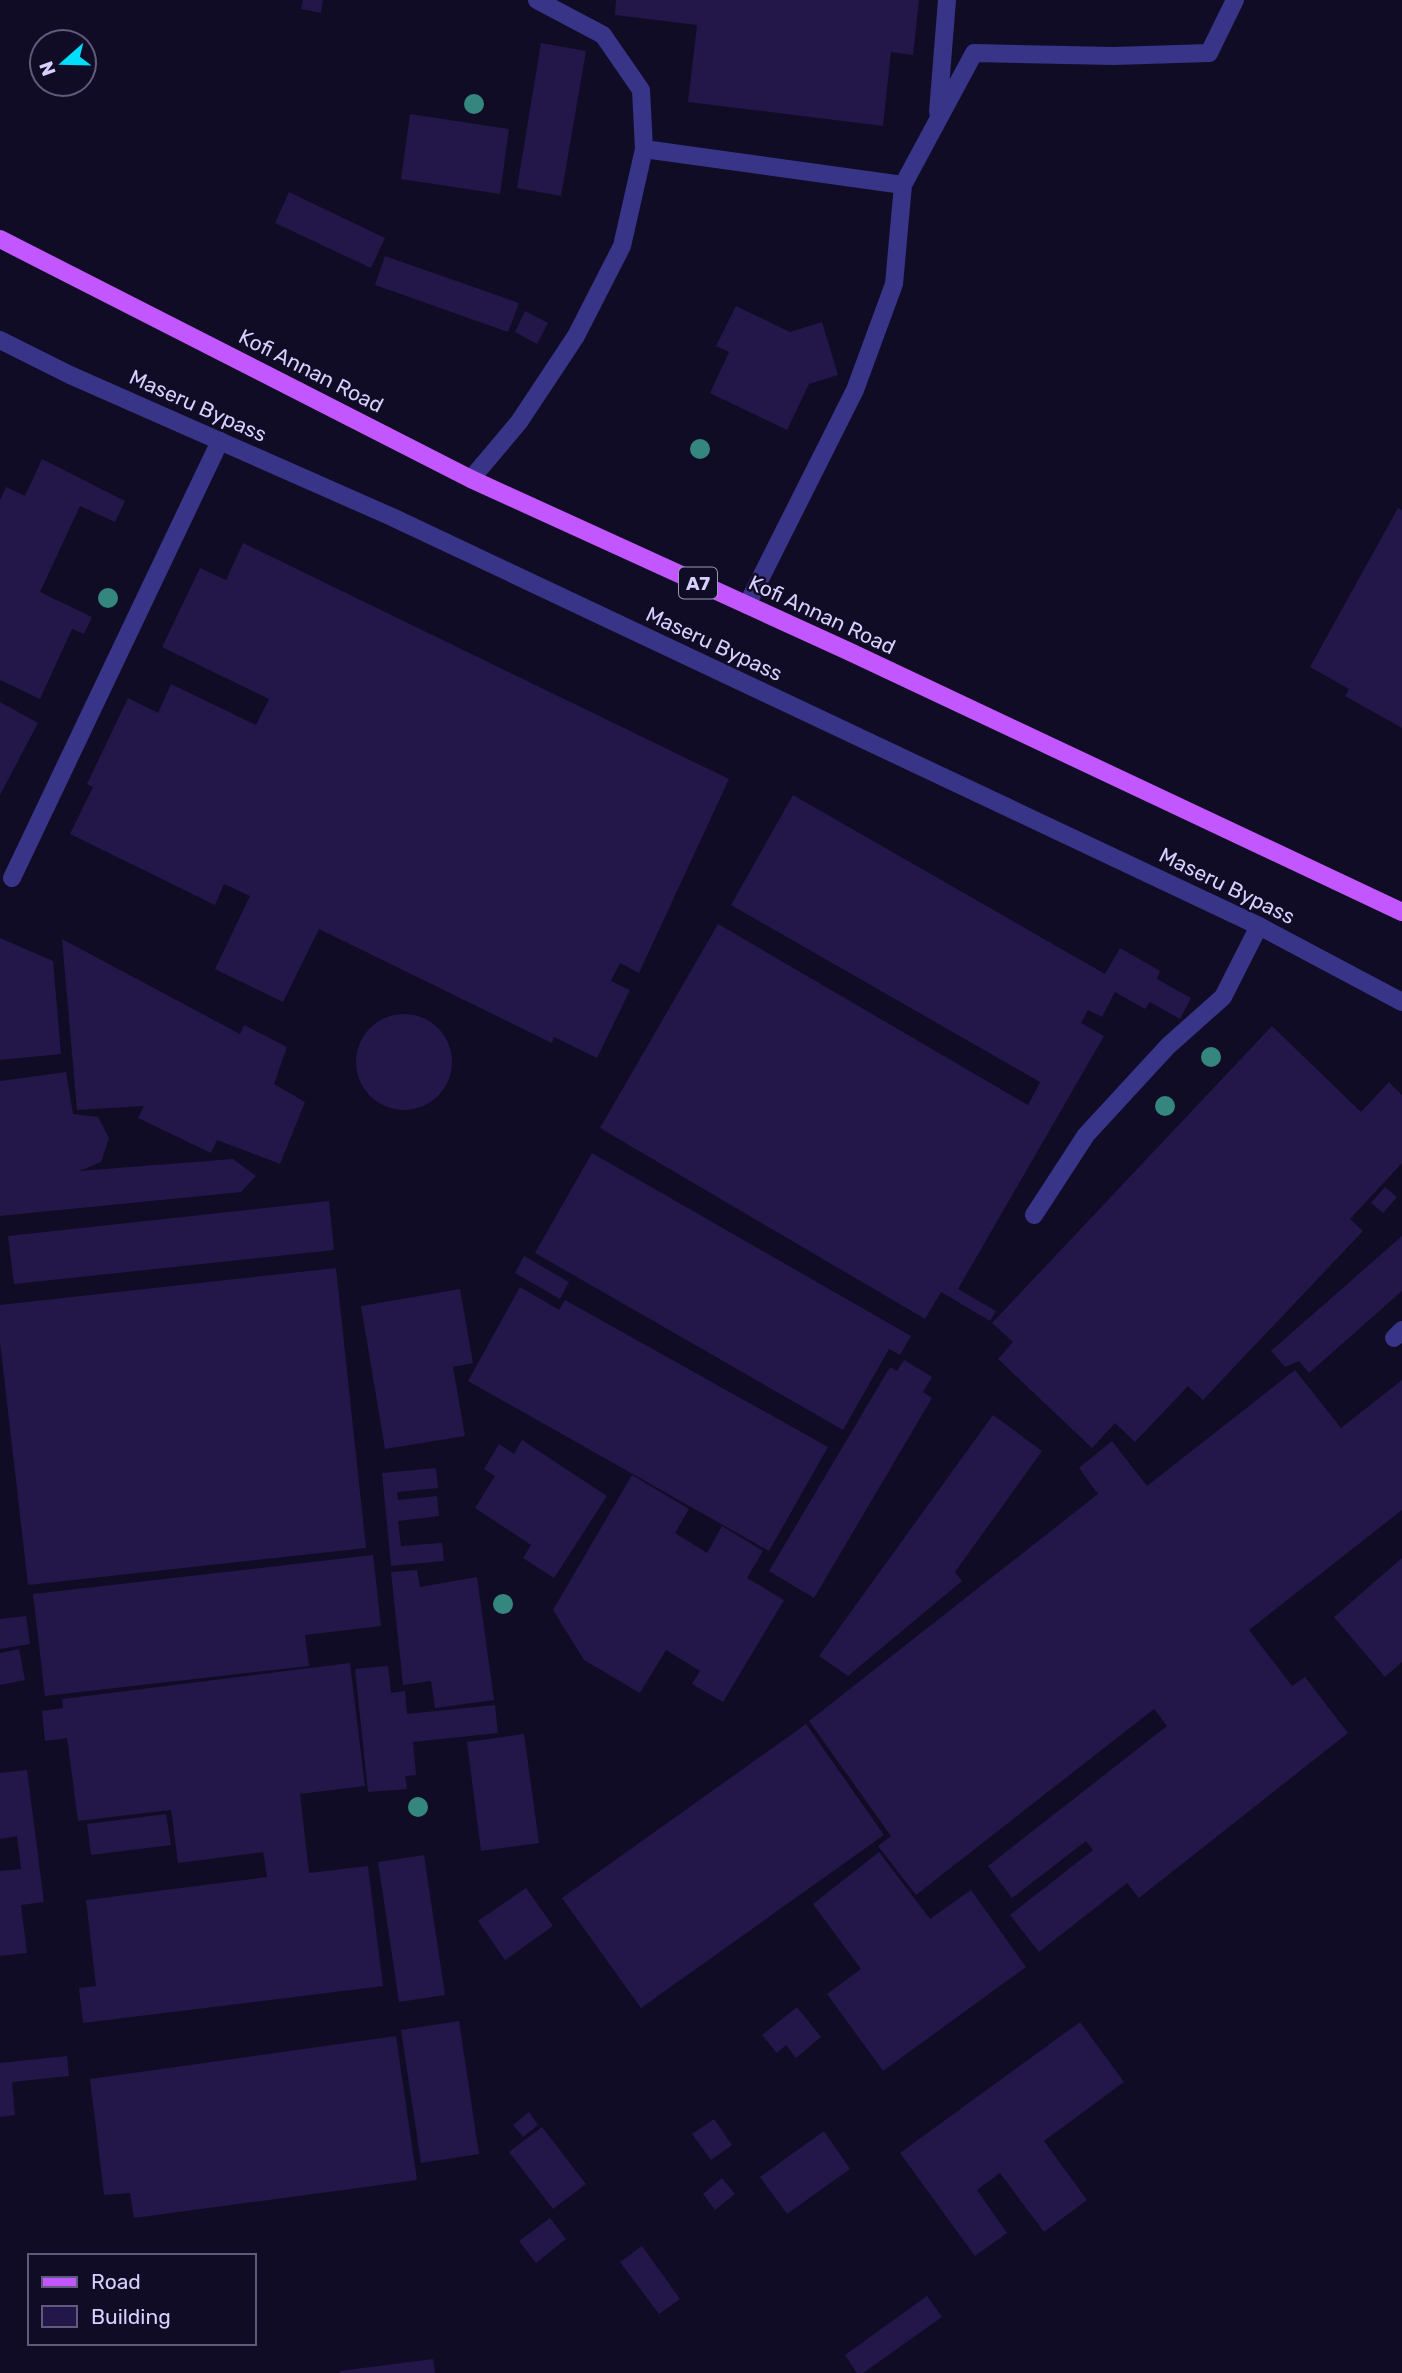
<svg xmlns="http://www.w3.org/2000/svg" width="1402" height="2373" viewBox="0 0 1402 2373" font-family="Rubik,sans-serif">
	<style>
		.building { fill: #221748 }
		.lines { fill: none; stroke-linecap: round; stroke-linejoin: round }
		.lane { stroke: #383488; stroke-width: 18 }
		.street { stroke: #383488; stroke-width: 18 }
		.primary { stroke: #c357ff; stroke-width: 18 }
		.tree { fill: #35867e }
		.labels { text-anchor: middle; stroke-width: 5; stroke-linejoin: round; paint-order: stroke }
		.shield { fill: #110c25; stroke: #9c95be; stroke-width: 2 }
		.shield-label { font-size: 19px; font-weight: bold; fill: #d7d0ff }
		.street-label { font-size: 21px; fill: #d7d0ff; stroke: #110c25 }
	</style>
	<rect width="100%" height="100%" fill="#110c25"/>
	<path class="building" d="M303,0H323L321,13L301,9Z
		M616,0H919L913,55L891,52L883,126L688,102L697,25L615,15Z
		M541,43L586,51L561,196L517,188Z
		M410,114L509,129L500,194L401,179Z
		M289,192L385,238L371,268L275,223Z
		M385,256L519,303L508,332L375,285Z
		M736,306L790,332L822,322L838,375L809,384L787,430L710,393L729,352L716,346Z
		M525,311L548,323L537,344L515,332Z
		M42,459L125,501L115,522L80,506L40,592L92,617L84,634L72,629L40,699L0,680V500L6,487L25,496Z
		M1398,508L1402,510V728L1345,696L1349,689L1310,667Z
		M243,543L729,779L639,973L620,963L611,981L630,990L597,1058L554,1037L552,1043L319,929L283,1002L215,969L250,896L224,884L215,905L70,834L93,787L87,784L128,698L158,713L171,684L256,725L269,699L162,647L200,568L226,580Z
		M0,702L38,723L0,795Z
		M793,795L1105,974L1120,948L1160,971L1157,979L1191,998L1180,1019L1150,1002L1145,1009L1115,992L1102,1017L1088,1010L1081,1023L1104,1036L958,1289L996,1311L990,1321L941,1292L925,1319L600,1128L718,924L1028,1105L1035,1092L1040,1082L731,905Z
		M0,938L53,961L61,1054L0,1060Z
		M62,939L240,1034L244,1025L287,1047L274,1084L305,1102L280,1164L217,1140L211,1153L138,1118L144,1106L77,1110Z
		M356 1062a48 48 0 1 1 96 0a48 48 0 1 1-96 0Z
		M1272,1026L1361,1112L1389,1082L1402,1095V1163L1350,1219L1363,1231L1203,1400L1188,1386L1135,1442L1115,1423L1092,1448L998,1359L1013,1342L992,1323Z
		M66,1072L73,1114L98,1117L109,1138L101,1162L79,1171L233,1159L256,1176L241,1192L0,1216V1081Z
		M592,1153L911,1336L900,1355L889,1349L843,1430L535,1253Z
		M1385,1187L1397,1197L1383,1213L1371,1203Z
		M329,1201L334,1250L14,1284L8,1236Z
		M1402,1236V1291L1309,1373L1299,1361L1285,1367L1271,1351Z
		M524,1256L569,1282L560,1299L515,1273Z
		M336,1268L366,1548L28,1585L0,1342V1305Z
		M520,1287L559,1310L565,1300L828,1447L769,1551L468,1381Z
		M460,1289L473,1363L453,1367L465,1436L385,1449L361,1306Z
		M904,1360L932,1377L923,1392L932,1398L814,1598L769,1571L890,1367L897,1371Z
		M1295,1370L1341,1428L1402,1380V1510L1249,1630L1292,1686L1305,1677L1348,1733L1139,1898L1127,1883L1039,1952L1010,1915L1093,1850L1086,1841L1012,1898L988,1866L1167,1726L1154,1709L916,1895L878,1846L891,1836L809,1721L1098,1494L1079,1468L1112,1441L1147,1486Z
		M993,1415L1042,1451L955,1572L962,1581L848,1676L819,1656Z
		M522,1440L607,1496L554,1578L523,1558L531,1545L475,1508L495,1476L484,1469L499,1444L514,1454Z
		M436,1468L438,1488L397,1492L398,1500L437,1496L439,1516L398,1521L401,1546L442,1543L444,1561L391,1566L382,1473Z
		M632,1475L689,1509L675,1533L707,1553L722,1526L763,1551L747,1578L784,1600L723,1702L692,1684L700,1671L666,1650L640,1693L584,1660L553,1610Z
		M373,1555L381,1626L305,1635L309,1666L45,1696L33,1594Z
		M1402,1558V1662L1385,1677L1334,1617Z
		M417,1570L420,1587L477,1577L494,1700L435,1708L431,1681L403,1685L391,1572Z
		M26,1616L30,1644L0,1649V1619Z
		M19,1649L25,1680L0,1685V1653Z
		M350,1663L365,1786L300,1794L309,1873L368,1866L383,1986L83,2023L79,1988L96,1986L86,1900L267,1877L263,1852L178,1863L171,1810L78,1821L67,1738L45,1741L42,1711L63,1708L62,1699Z
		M388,1666L391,1693L405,1691L407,1714L495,1705L498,1733L413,1742L416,1775L405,1776L407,1789L368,1792L355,1669Z
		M806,1724L884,1835L641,2008L562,1898Z
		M524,1734L539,1843L481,1851L467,1742Z
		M27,1770L44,1902L21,1905L27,1953L0,1956V1871L21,1869L17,1836L0,1839V1773Z
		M166,1814L171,1845L91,1855L87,1824Z
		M879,1852L930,1919L971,1890L1026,1967L883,2071L827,1994L861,1969L813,1904Z
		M424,1855L445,1995L399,2002L378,1862Z
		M526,1888L553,1926L505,1960L478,1921Z
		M797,2007L821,2037L796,2058L786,2045L777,2053L762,2035Z
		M459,2021L479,2154L421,2163L401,2030Z
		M1080,2022L1124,2082L1044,2141L1087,2200L1044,2232L1000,2173L977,2190L1007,2233L975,2256L900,2153Z
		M396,2036L417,2180L134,2218L130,2193L104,2195L90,2079Z
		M67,2056L69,2076L12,2082L15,2115L0,2117V2063Z
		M529,2112L538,2125L523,2137L513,2125Z
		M714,2119L732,2145L711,2160L692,2134Z
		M542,2127L586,2184L553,2209L509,2152Z
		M824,2131L850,2169L787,2214L760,2177Z
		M722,2178L735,2194L715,2210L703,2194Z
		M550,2218L566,2239L536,2263L519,2241Z
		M642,2246L680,2299L659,2314L620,2262Z
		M927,2296L942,2317L863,2373H857L845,2355Z
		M433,2359L435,2373H340V2371Z"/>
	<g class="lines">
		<path class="lane" d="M938,112L947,0
			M644,149L903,185
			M471,479L519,422L576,336L622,246L644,149L641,90L603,35L537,0
			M747,605L855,390L894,284L903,185L974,53L1114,56L1209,53L1235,0
			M12,878L220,441
			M1034,1215L1086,1135L1168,1046L1223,997L1259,926
			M1394,1338L1402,1330"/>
		<path class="street" d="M0,340L70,375L392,517L1259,926L1402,1002"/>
		<path class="primary" d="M0,239L471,479L848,651L1402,912"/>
	</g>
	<g class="tree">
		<circle cx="474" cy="104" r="10"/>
		<circle cx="700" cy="449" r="10"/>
		<circle cx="108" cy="598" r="10"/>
		<circle cx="1211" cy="1057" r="10"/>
		<circle cx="1165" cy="1106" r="10"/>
		<circle cx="503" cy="1604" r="10"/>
		<circle cx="418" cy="1807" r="10"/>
	</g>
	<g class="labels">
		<rect class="shield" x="679" y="567.5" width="38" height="31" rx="5"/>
		<g class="shield-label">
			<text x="698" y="590">A7</text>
		</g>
		<g class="street-label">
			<text transform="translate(311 371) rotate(27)" y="7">Kofi Annan Road</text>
			<text transform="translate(198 406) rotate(24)" y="7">Maseru Bypass</text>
			<text transform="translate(822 615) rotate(25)" y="7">Kofi Annan Road</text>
			<text transform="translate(714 644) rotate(25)" y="7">Maseru Bypass</text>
			<text transform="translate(1227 886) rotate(26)" y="7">Maseru Bypass</text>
		</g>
	</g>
	<rect x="28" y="2254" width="228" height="91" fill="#110c25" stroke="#605a7c" stroke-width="2"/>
	<rect x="42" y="2277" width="35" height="10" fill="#c357ff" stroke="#605a7c" stroke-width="2"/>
	<text x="91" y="2289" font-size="21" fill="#d7d0ff">Road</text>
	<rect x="42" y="2306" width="35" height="21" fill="#221748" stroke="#605a7c" stroke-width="2"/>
	<text x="91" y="2324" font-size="21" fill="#d7d0ff">Building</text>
	<g transform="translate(63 63) rotate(250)"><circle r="33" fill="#110c25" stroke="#605a7c" stroke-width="2"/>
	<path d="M0-5L12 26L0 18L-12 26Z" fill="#00defb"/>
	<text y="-10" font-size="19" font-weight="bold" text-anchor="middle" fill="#d7d0ff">N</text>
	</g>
</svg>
